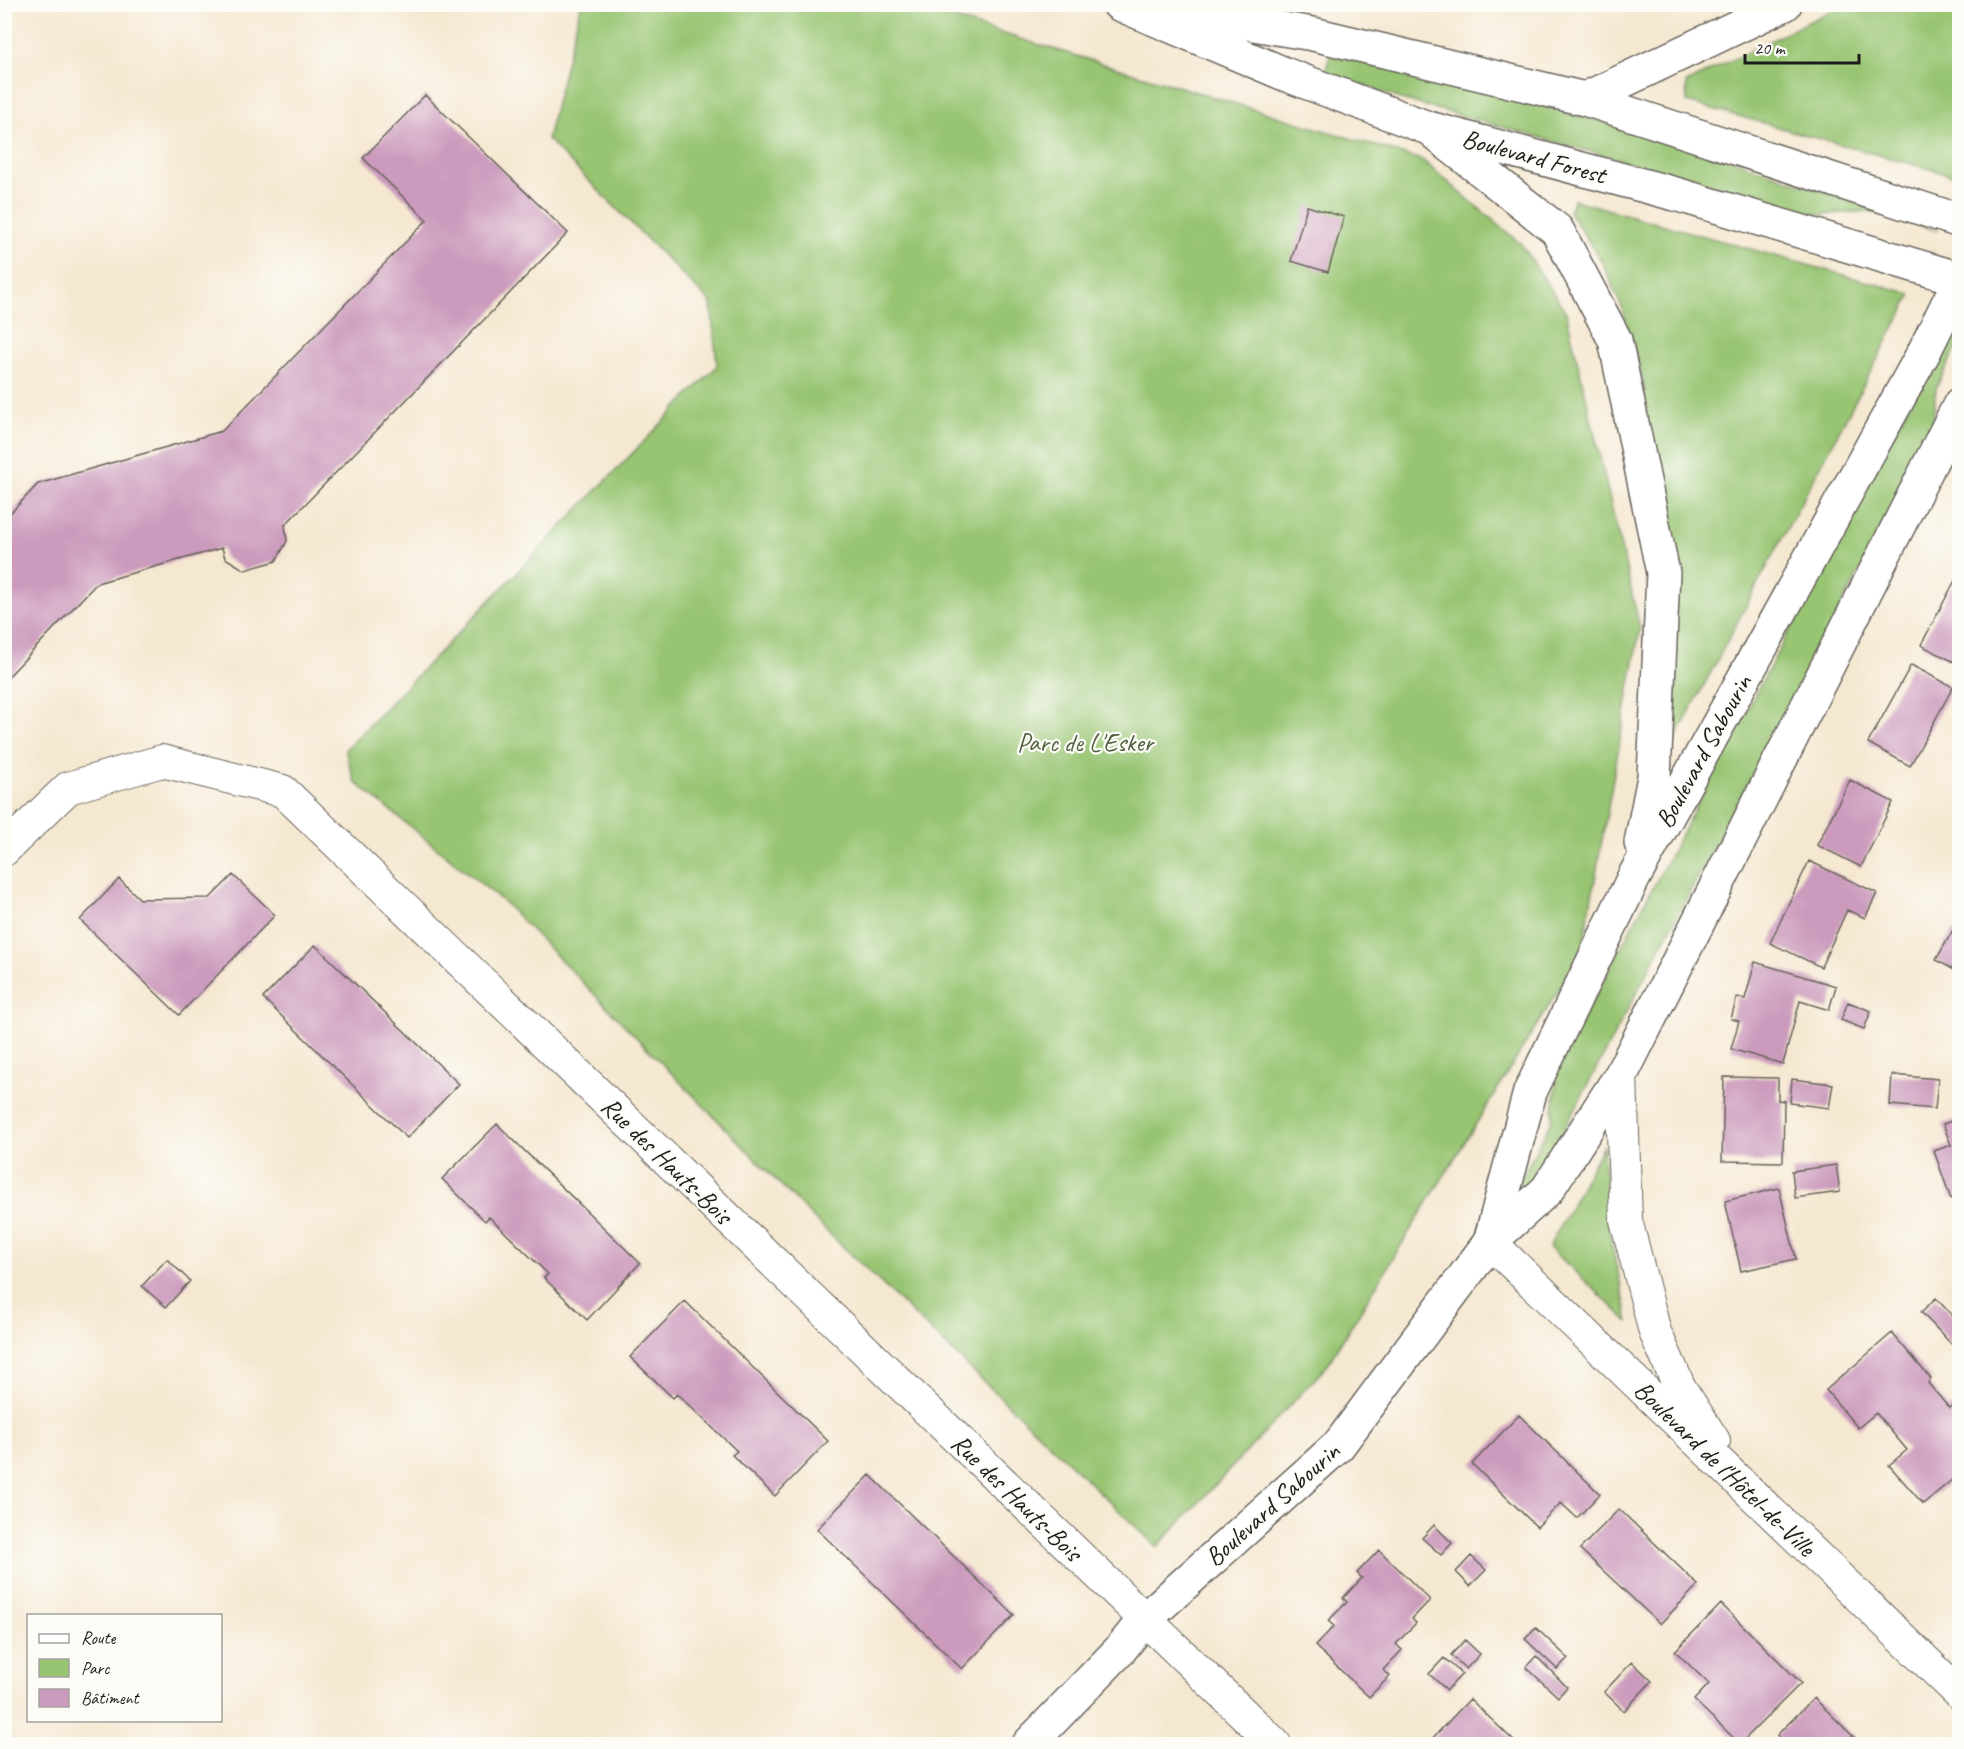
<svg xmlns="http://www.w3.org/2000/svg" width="1964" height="1749" viewBox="0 0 1964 1749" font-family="Caveat,sans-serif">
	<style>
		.green { fill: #98c572; stroke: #5a7047; stroke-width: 1.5 }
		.building { fill: #cb9abc }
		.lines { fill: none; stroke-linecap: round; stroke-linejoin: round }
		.minor-casing { stroke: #68635b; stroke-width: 34 }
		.tertiary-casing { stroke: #68635b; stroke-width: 36 }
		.minor { stroke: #fff; stroke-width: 32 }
		.tertiary { stroke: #fff; stroke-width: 33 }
		.labels { text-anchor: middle; stroke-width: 4.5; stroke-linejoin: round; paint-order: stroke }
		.street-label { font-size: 26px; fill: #1c1c1c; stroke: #fdfcf7 }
		.park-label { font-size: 26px; fill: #4e603e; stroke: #fdfcf7 }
	</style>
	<rect width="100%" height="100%" fill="#fdfcf7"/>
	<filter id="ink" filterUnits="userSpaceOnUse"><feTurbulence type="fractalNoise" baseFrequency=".0167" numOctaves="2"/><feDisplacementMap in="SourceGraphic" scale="12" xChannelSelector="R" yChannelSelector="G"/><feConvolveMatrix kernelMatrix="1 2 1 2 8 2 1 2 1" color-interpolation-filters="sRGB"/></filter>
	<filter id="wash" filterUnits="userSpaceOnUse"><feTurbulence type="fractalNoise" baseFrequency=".008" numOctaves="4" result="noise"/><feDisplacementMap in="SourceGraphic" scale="24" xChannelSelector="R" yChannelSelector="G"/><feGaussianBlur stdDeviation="1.35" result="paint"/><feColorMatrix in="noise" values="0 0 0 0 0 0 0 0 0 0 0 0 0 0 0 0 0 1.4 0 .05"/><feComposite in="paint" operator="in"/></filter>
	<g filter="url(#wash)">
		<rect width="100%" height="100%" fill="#f5e8d1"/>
		<path class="green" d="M581,5H908L1422,160L1521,244L1566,312L1640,628L1582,952L1326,1367L1157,1547L815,1220L505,903L355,782L345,750L717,366L711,303L547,139Z
			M1842,5H1959V177L1687,102L1686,83Z
			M1330,55L1448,79L1700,149L1939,231L1868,211L1818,215L1401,99L1325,72Z
			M1574,200L1912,294L1672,745L1653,474L1643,380L1623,310L1601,260L1569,212Z
			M1959,311V343L1936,388L1932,435L1531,1192H1522L1519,1183L1552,1120L1558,1066Z
			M1603,1146L1609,1232L1629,1322L1549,1247Z"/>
		<g id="blocks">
			<path class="building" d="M425,95L568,233L285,525L287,541L276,561L245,570L225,558L222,548L97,583L5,680V519L38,484L222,431L427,220L363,158Z
				M1307,206L1344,217L1328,272L1291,261Z
				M1960,571V665L1921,645Z
				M1911,665L1953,687L1910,766L1868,743Z
				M1850,780L1893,802L1861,867L1817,845Z
				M1809,861L1877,893L1865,918L1847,910L1821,967L1770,943Z
				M233,875L275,915L179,1015L80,920L119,879L140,899L210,898Z
				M1953,930L1960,934V973L1936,960Z
				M315,945L459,1084L407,1138L263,998Z
				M1755,962L1836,986L1829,1010L1800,1001L1783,1064L1731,1049L1739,1021L1731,1019L1737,997L1745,999Z
				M1848,1002L1871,1011L1864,1029L1841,1020Z
				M1892,1075L1938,1079L1935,1109L1890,1105Z
				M1724,1077L1778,1078V1100L1784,1101L1783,1162L1722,1161Z
				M1792,1079L1833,1084L1829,1108L1790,1103Z
				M1960,1118V1196L1951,1199L1934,1151L1951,1145L1943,1124Z
				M497,1124L640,1263L587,1320L544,1278L548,1274L489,1217L485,1221L442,1179Z
				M1836,1165L1840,1192L1795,1198L1792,1171Z
				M1779,1188L1796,1259L1741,1271L1725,1201Z
				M167,1259L190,1281L166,1307L142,1286Z
				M1936,1298L1960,1324V1353L1921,1312Z
				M685,1301L828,1441L775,1496L732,1455L737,1451L677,1394L673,1398L630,1357Z
				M1892,1333L1931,1379L1928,1383L1949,1408L1953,1405L1960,1412V1473L1923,1504L1889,1465L1907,1450L1876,1413L1858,1428L1826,1390Z
				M1519,1415L1600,1494L1577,1518L1561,1503L1537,1527L1472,1464Z
				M870,1475L1014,1615L962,1669L817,1529Z
				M1619,1509L1698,1585L1660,1624L1580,1549Z
				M1434,1525L1452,1543L1441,1555L1422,1538Z
				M1379,1550L1430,1600L1412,1619L1416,1623L1396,1644L1402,1650L1383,1670L1390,1676L1369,1697L1315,1646L1334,1626L1328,1621L1347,1602L1343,1598L1362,1578L1357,1573Z
				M1471,1556L1486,1570L1470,1586L1456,1572Z
				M1721,1604L1801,1683L1740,1744L1694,1700L1709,1684L1675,1651Z
				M1536,1628L1568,1658L1557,1669L1525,1639Z
				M1465,1640L1480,1654L1466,1669L1451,1655Z
				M1536,1656L1567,1687L1558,1697L1526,1667Z
				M1444,1658L1462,1674L1447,1690L1429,1674Z
				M1632,1662L1652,1681L1624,1711L1604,1692Z
				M1814,1698L1861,1744H1786L1777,1735Z
				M1470,1699L1517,1744H1427Z"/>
		</g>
	</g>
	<g filter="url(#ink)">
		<use href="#blocks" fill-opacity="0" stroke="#68635b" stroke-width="1.5"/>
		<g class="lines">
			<g class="minor-casing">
				<path id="minor" d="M4,850L68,788L162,761L283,791L1275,1744
					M1621,1075L1626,1220L1655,1332L1680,1388L1714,1441
					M1490,1242L1960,1694"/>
			</g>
			<g class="tertiary-casing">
				<path id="tertiary" d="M1119,4L1287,75L1428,128L1679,195L1960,279
					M1162,9L1313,34L1585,99L1960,221
					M1585,99L1785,4
					M1438,136L1557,230L1615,340L1663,573L1654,777L1641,843
					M1490,1242L1530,1092L1634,877L1924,352L1960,279
					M1029,1744L1119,1651L1144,1620L1338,1446L1490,1242L1547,1190L1621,1075L1960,404"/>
			</g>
			<use href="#minor" class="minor"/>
			<use href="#tertiary" class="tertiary"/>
		</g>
	</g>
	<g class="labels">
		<g class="street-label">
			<text transform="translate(1534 156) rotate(15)" y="9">Boulevard Forest</text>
			<text transform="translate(1703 751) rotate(-61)" y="9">Boulevard Sabourin</text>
			<text transform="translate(667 1160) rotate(44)" y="9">Rue des Hauts-Bois</text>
			<text transform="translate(1725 1468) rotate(44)" y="9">Boulevard de l'Hôtel-de-Ville</text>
			<text transform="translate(1017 1497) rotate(44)" y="9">Rue des Hauts-Bois</text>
			<text transform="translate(1272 1504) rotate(-42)" y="9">Boulevard Sabourin</text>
		</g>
		<g class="park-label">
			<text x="1085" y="751">Parc de L'Esker</text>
		</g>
	</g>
	<rect width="1964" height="1749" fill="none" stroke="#fdfcf7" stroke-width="24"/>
	<rect x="27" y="1614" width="195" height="108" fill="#fdfcf7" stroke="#a3a29f" stroke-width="1.5"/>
	<rect x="39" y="1634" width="30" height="9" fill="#ffffff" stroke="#a3a29f" stroke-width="1.5"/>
	<text x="81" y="1644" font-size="18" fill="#1c1c1c">Route</text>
	<rect x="39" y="1659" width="30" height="18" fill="#98c572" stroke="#a3a29f" stroke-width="1.5"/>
	<text x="81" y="1674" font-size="18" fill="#1c1c1c">Parc</text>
	<rect x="39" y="1689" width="30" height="18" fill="#cb9abc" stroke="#a3a29f" stroke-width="1.5"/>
	<text x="81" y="1704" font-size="18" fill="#1c1c1c">Bâtiment</text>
	<path d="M1745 54v9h114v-9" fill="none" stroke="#1c1c1c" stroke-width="3"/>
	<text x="1754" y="54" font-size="18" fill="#1c1c1c" stroke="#fdfcf7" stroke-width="4.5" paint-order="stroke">20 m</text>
</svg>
